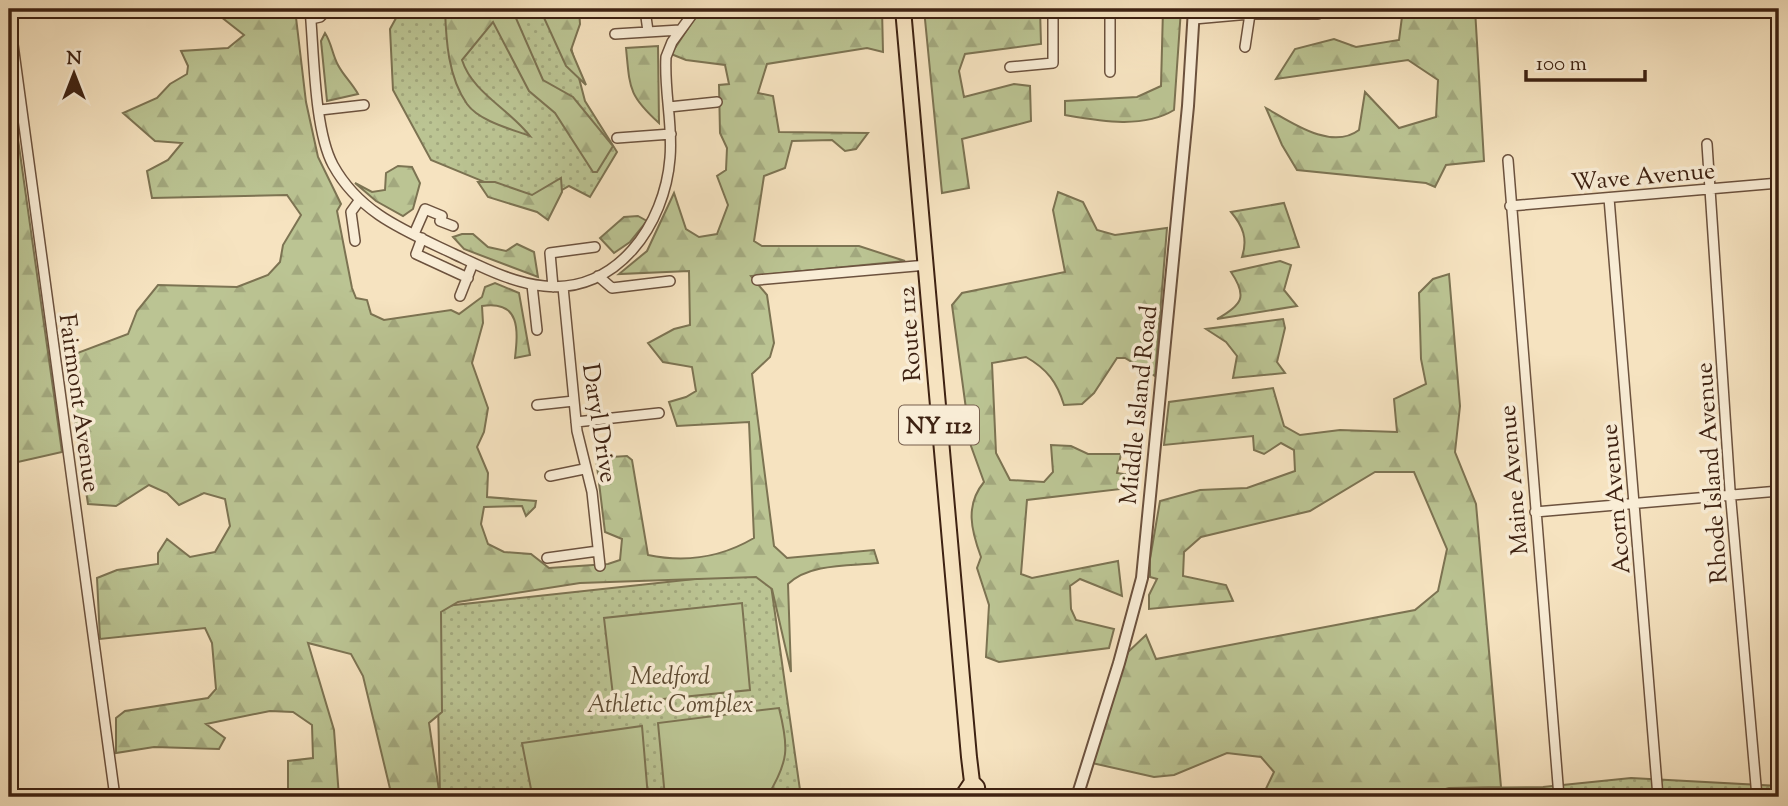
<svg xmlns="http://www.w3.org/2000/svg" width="1788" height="806" viewBox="0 0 1788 806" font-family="'Sorts Mill Goudy',serif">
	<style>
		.grass { fill: url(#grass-dots); stroke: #7c7352; stroke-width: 2 }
		.forest { fill: url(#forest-firs); stroke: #7c7352; stroke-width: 2 }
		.pitch { fill: #bbc493; stroke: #7c7352; stroke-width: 2 }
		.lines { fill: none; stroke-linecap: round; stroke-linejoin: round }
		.minor-casing { stroke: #6c523e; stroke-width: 12 }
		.tertiary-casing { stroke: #6c523e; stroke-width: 14 }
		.primary-casing { stroke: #3e2212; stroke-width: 18 }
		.minor { stroke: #f9edd6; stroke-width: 9 }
		.tertiary { stroke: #f9edd6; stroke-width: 10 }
		.primary { stroke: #f6e3c0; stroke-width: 14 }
		.labels { text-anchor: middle; stroke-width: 7; stroke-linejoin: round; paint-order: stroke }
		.shield { fill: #f9edd6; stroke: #765f4d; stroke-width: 2 }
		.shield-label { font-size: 23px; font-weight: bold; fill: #3e2212 }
		.street-label { font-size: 24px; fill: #3e2212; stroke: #f9edd6 }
		.park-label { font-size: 24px; font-style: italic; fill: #5d4a32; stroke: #f9edd6 }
	</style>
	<defs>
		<pattern id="grass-dots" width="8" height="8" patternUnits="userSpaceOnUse" patternTransform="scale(1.75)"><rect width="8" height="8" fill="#bbc493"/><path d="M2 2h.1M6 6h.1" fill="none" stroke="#a2a87e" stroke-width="1.8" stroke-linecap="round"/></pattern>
		<pattern id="forest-firs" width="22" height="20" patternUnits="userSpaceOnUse" patternTransform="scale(1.75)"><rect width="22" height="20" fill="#bbc493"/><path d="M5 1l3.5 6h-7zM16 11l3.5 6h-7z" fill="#a2a87e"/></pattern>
	</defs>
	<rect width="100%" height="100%" fill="#f6e3c0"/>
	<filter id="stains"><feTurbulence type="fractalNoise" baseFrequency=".00286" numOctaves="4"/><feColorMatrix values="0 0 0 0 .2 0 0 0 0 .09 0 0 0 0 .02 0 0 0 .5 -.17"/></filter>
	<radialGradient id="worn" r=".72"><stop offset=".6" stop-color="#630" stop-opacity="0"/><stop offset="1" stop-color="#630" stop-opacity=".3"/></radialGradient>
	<path class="grass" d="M401,9H561L585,101L617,152L590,197L569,186L538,204L431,160L393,90L390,29Z
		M769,571L801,797H440L436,607Z
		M1631,778L1779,786V797H1416L1449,788L1543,787Z"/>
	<path class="forest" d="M18,9H165L157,12L19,15Z
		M211,9H295L306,102L318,157L341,204L337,211L352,288L356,298L367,300L371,314L384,320L451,310L459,314L482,297L485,287L495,283L519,293L530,355L515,358C518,331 521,300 482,306L483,323L472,363L488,408L484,432L477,447L488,473L487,497L536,501L535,507L526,516L522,506L484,507L481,524L488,544L504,552L531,554L549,568L608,564L620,560L622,539L605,532L596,458L627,456L632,460L648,555C686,563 720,558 754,538L749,422L677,426L669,402L686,397L696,391L692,367L663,362L648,343L674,329L690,325L689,271L619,274L647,251L674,193L686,229L699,237L717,234L728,205L717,176L726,170L727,148L720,133L719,85L729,84L725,65L686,60L671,54L701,9H882L883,52L867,48L767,64L758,93L773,96L779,132L868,133L856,149L845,151L832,140L792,141L785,168L764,176L754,241L762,246H859L905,261L751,276L767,295L774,343L770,357L752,374L774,546L787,558L874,550L878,563C850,566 810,563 788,584L791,672L772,589L756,577L580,583L458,602L441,612L442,712L429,723L440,797H392L363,676L351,654L308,643L334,730L339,797H288V761L313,758L312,725L293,712L270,711L206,724L225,738L219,749L154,747L116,753V718L125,711L208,698L216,689L212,643L205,628L100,639L97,578L117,570L158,564V553L167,539L190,557L215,552L230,526L225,499L204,493L179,505L167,493L149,485L116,506L88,504L66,363L72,355L128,334L137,311L158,285L237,287L268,275L280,262L283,245L301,215L287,195L152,198L147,171L168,160L182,143L155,141L123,113L157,98L170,84L187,74L188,66L181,51L228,48L244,35Z
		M445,9H512L543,80L573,97L613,146L597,172H593L555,113L529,91L493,22L462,60C472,92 509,109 530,136C511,129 479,121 467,104C448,77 446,40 445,9Z
		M540,9H579L580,24L571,50L586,85L566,66Z
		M924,9H1040L1041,44L965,54L959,71L964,97L1014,84L1030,86L1031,121L962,139L969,188L942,193Z
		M1163,9H1181L1174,110C1143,129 1100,121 1065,115V101L1137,97L1161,86Z
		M1403,9H1475L1484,161L1446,165L1435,187L1426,183L1297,170L1282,145L1266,108C1291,122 1331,151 1359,130L1365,92L1399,128L1436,117L1438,80L1408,60L1276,79L1295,49L1334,39L1356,47L1399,40Z
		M325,33C332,44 332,54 338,65C343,75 352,83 358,94L327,101L321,41Z
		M658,46L659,123C628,95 630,88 626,48Z
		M9,75L62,452L9,464Z
		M398,166L412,167L420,183L413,209L403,216L376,201L355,183L372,192L385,190L386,173Z
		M561,178L562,192L548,220L537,212L488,197L478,182H495L532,195Z
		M1058,192L1083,202L1097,230L1115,235L1167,228L1155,376L1125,358H1117L1094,393L1082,404L1064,405C1057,382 1047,369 1026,357L992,363L996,453L1010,480L1044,482L1053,472L1051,445L1071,446L1088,454H1121L1117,473L1136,476L1138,487L1027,500L1021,574L1032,578L1118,561L1122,596L1080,579L1070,586L1071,609L1076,620L1114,629L1109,648L999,662L986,657L989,605L977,568L981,557C971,530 965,505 984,482L971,446L952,305L962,293L1065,272L1053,210Z
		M1284,203L1299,247L1242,257C1248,239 1243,226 1231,212Z
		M638,216L647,221L630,242L614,253L600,238L624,217Z
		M462,234H473L488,247L506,251L517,244L534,252L538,277L464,249L453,237Z
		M1280,261L1291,265L1284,290L1297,306L1217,319C1242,305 1248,297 1231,272Z
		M1449,274L1460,406L1455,452L1476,504L1501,787L1449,788L1417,797H1262L1274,772L1261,757L1227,753L1174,775L1154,777L1092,763L1128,652L1146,635L1156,659L1415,610L1438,591L1447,549L1414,472H1375L1310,511L1201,537L1184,552L1183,576L1226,585L1233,601L1149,609V595L1157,579L1150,577V559L1160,501L1200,490L1247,488L1295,471L1294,450L1281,443L1264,454L1254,450L1253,436L1164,445L1169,402L1273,388L1284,426L1300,435L1340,430L1397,432L1394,399L1426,384L1421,359L1419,293L1433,279Z
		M1283,319L1285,328L1277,362L1285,373L1233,378L1237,356L1226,342L1206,329Z"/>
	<path class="pitch" d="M742,603L750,690L614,704L604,618Z
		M779,708C789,748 789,761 767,797H665L658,723Z
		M642,726L648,797H534L532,794L522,743Z"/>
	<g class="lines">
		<g class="minor-casing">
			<path id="minor" d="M310,9C314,51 314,130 333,165C360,214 406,231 454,254C482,267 512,283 544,286C617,294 665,224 670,158C673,124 664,91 666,57L672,42L696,9
				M1110,9V72
				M645,10L648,31
				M9,15L115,797
				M311,19L320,17L328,9
				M1194,19L1250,14H1318
				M615,34L680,30
				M1245,47L1250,14
				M1010,67L1053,63V9
				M669,107L717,102
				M320,110L364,105
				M617,138L671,134
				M1707,144L1730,490L1757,797
				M1508,160L1559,797
				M1609,198L1658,797
				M1510,206L1779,183
				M414,234L425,209L442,216L440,221L453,226
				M422,238L416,254L468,278
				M355,241L351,212L359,201
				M598,276L612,288L670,281
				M757,280L927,265
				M532,285L537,330
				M553,287L550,253L595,247
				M563,287L577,431L592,492L600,566
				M460,296L473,263
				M537,405L574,401
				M576,422L659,413
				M550,476L584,469
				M1535,512L1779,491
				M547,558L598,551"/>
		</g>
		<g class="tertiary-casing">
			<path id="tertiary" d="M1077,797L1119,663L1142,578L1188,106L1194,9"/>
		</g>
		<g class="primary-casing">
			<path id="primary" d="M903,9L969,757L972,782L977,787L978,797
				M962,797L972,782"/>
		</g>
		<use href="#minor" class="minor"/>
		<use href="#tertiary" class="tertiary"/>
		<use href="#primary" class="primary"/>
	</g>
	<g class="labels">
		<rect class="shield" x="899" y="405.5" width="80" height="39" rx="5"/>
		<g class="shield-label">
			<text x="939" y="433">NY 112</text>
		</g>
		<g class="street-label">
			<text transform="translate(1643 176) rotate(-5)" y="8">Wave Avenue</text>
			<text transform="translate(909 334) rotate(-94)" y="8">Route 112</text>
			<text transform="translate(80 403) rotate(82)" y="8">Fairmont Avenue</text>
			<text transform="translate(1138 405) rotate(-84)" y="8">Middle Island Road</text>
			<text transform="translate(600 423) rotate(81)" y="8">Daryl Drive</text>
			<text transform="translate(1711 473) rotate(-94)" y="8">Rhode Island Avenue</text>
			<text transform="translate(1513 480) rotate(-95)" y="8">Maine Avenue</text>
			<text transform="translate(1615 499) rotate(-95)" y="8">Acorn Avenue</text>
		</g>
		<g class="park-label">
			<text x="670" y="684">Medford<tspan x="670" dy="28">Athletic Complex</tspan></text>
		</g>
	</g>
	<rect width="1788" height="806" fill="none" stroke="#f6e3c0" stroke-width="35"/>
	<rect x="10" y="10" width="1767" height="785" fill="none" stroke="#3e2212" stroke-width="3.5"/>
	<rect x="18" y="18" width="1753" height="771" fill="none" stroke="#3e2212" stroke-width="2"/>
	<g transform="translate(74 74)" stroke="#f9edd6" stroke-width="5" paint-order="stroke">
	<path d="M0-5L12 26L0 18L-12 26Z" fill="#3e2212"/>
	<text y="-10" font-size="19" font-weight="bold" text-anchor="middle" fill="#3e2212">N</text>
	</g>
	<path d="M1526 70v10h119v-10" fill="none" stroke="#3e2212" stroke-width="3.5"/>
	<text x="1536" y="70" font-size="21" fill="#3e2212" stroke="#f9edd6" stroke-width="5" paint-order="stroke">100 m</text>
	<rect width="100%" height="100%" filter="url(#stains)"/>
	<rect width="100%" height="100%" fill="url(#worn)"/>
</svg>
